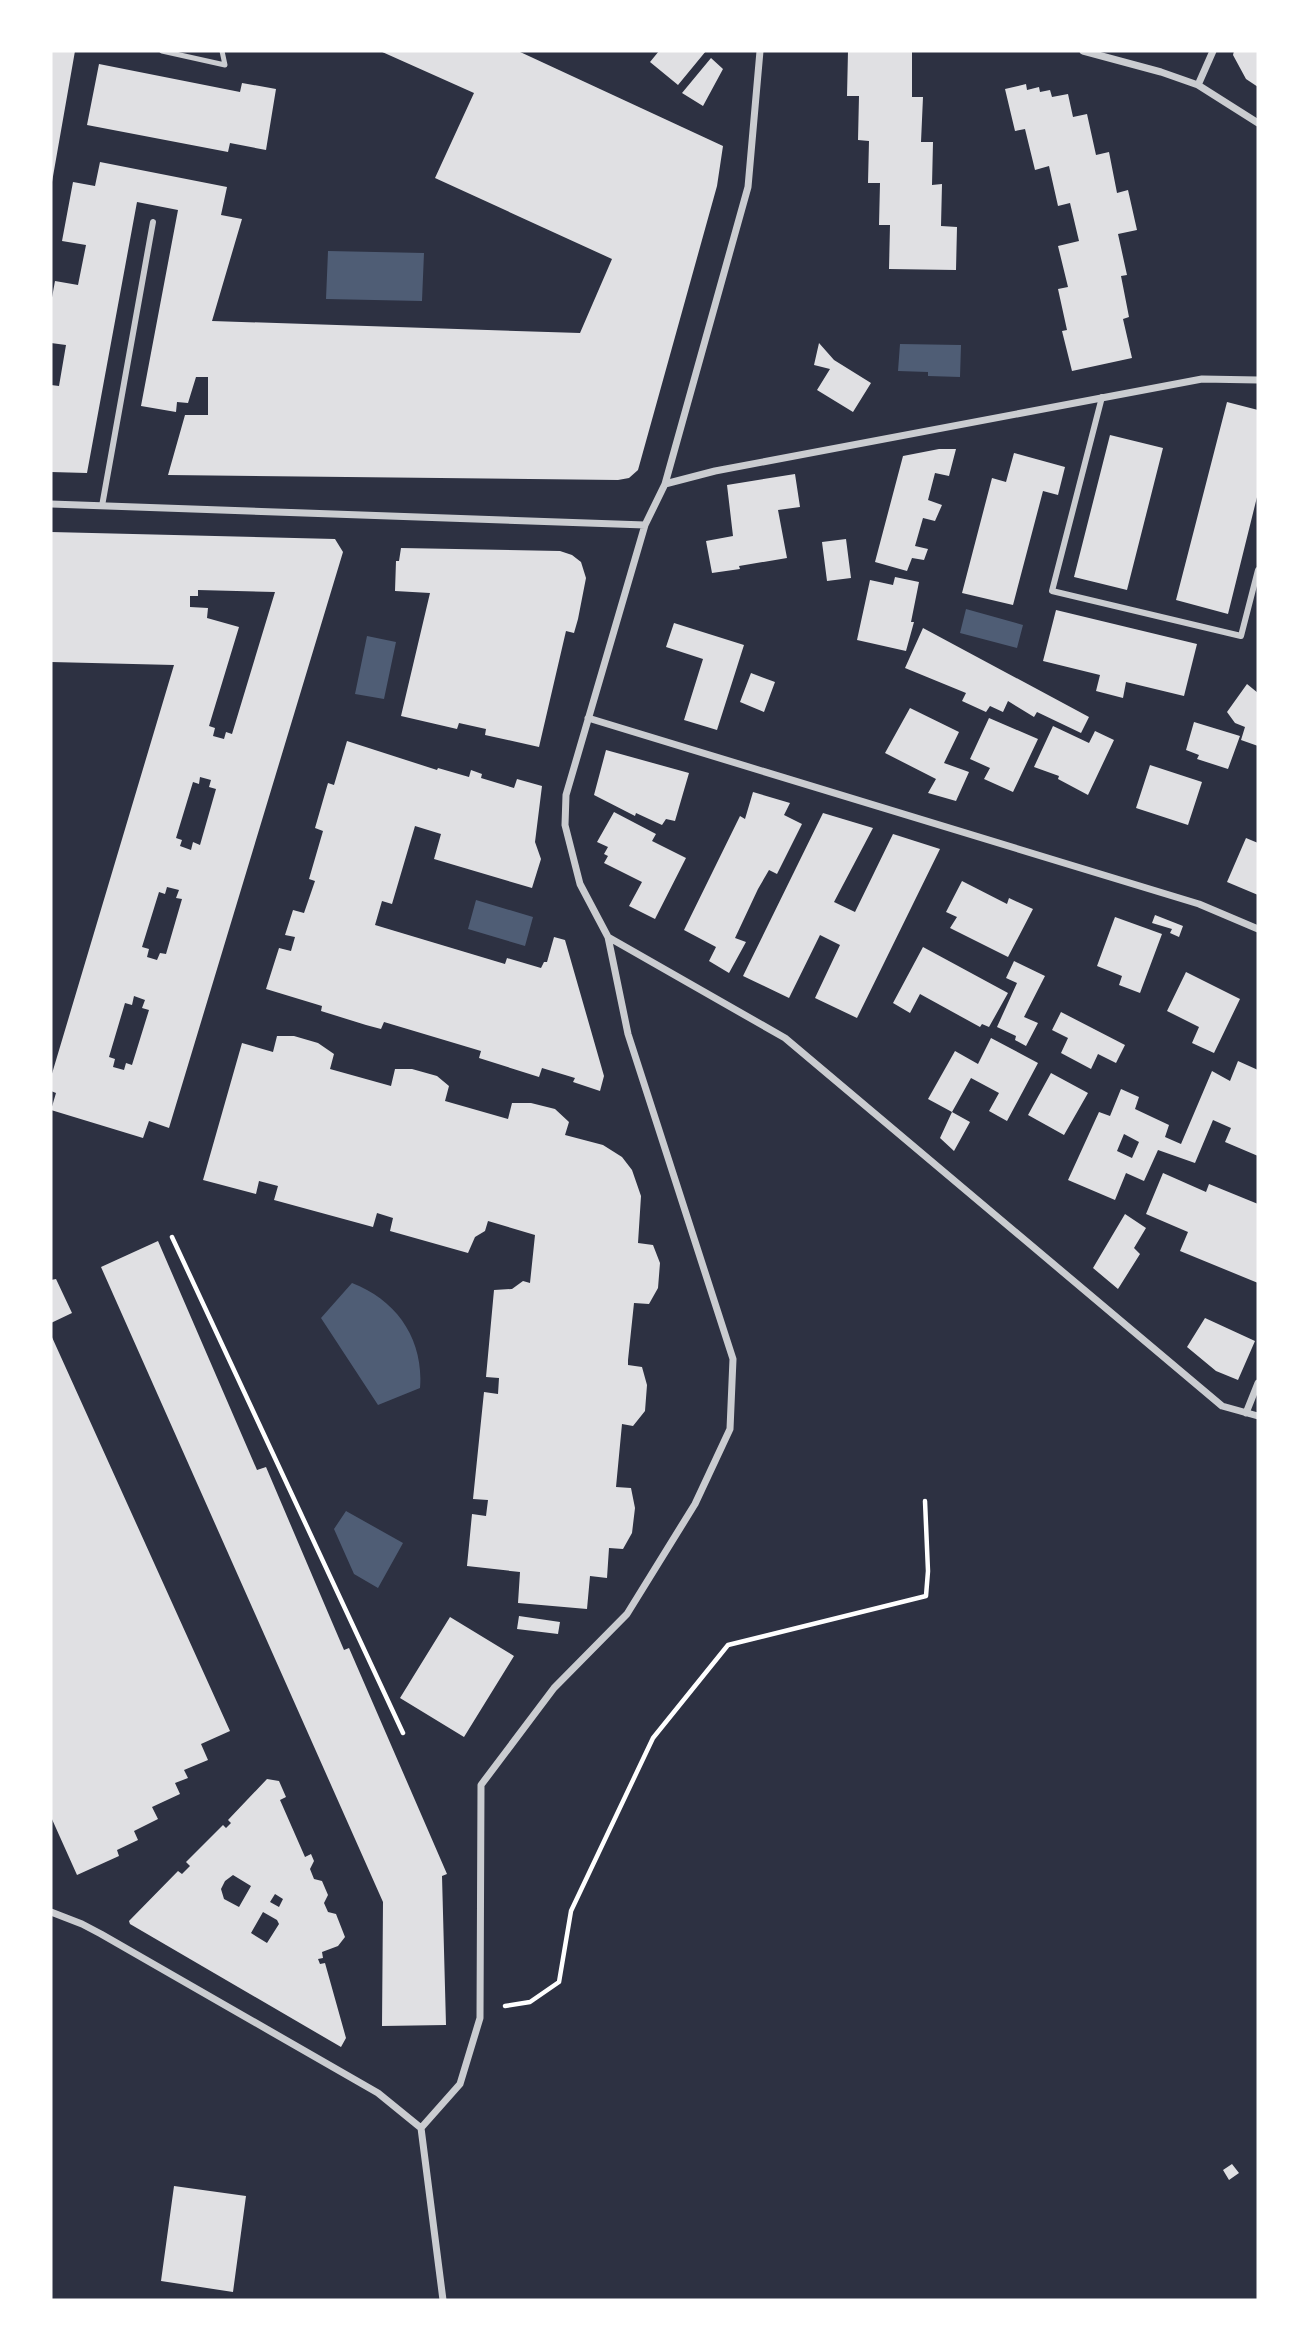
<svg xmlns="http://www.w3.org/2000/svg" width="1309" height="2351" viewBox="0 0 1309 2351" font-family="'Source Serif 4',serif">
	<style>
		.water { fill: #4f5d75 }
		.building { fill: #e0e0e3; fill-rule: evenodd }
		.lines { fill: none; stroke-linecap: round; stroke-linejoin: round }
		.path { stroke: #fff; stroke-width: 4.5 }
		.service { stroke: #caccd0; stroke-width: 5 }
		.pedestrian { stroke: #caccd0; stroke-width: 6 }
		.minor { stroke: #caccd0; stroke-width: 7 }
	</style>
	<rect width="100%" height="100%" fill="#2d3142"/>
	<path class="water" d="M328,251L424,253L422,301L326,299Z
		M900,344L961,345L960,377L928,376V372L898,371Z
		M966,609L1023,625L1017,648L960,633Z
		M367,636L396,642L384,699L355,694Z
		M476,900L533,917L525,946L468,929Z
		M352,1283C397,1300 424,1340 420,1388L378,1405L321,1318Z
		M346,1511L403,1543L378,1588L354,1574L334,1529Z"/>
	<path class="building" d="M51,51H75L52,182H51Z
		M380,51H518L723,146L717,186L638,470L629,478L618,480L168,475L185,415H208V377H196L188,403L177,402L176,412L141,406L178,210L137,202L87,473L51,472V385L59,386L66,345L51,343V303L55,281L78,285L86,245L62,241L73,182L95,186L100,162L227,187L221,215L242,219L212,321L580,333L612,259L435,178L474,93Z
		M659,51H706L678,85L650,62Z
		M848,51L912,52V97H923L921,142H933L932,185L942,184L941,226L957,227L956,270L889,269L890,225H879L880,183H868L869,141L858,140L859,96H847Z
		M1234,51H1258V87L1246,79L1233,55Z
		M711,58L723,69L703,106L682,93Z
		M99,64L240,92L242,83L276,89L266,150L230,143L228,152L87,125Z
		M1026,84L1027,90L1039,87L1040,92L1050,90L1052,97L1068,94L1073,117L1087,114L1096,155L1109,152L1117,193L1128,190L1137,230L1118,234L1127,275L1121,276L1129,317L1123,319L1132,358L1072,371L1062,331L1067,330L1058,289L1068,287L1058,246L1079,241L1070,203L1058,206L1049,166L1035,170L1025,129L1015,131L1005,89Z
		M819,343L834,360L871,383L853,412L817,390L830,369L814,365Z
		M1227,402L1258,410V493L1228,614L1176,600Z
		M1110,435L1163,448L1127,590L1074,577Z
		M939,449H956L949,476L935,473L928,500L942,505L935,521L923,518L915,546L928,549L924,560L912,558L907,571L875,562L903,456Z
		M1014,453L1065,467L1058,495L1043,491L1013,605L962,593L992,478L1006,482Z
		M795,474L800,507L778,510L787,558L739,566L740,569L712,573L706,541L733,536L727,485Z
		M51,532L335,539L343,552L169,1128L149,1121L143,1138L51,1110L56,1093L51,1091V1077L174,665L51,662ZM198,590L275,592L232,734L226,732L224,739L213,736L215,728L209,726L239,627L207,618L208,608L190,607V596H198ZM200,777L211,780L209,787L216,789L200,845L193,842L191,850L180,846L182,840L176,838L193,782L199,784ZM167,887L179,890L176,898L182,899L166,954L160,953L157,960L147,957L149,949L142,947L159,892L165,894ZM134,996L145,1000L142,1008L149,1010L132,1065L126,1063L124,1070L113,1067L115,1059L109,1057L125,1003L132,1005Z
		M846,539L851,578L827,581L822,542Z
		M401,548L560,551L572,555L581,562L586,578L578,619L574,633L566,631L539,747L485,735L486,729L459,723L457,729L401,716L430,593L395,591L396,561H399Z
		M895,577L919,582L911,622H914L906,651L857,640L870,580L893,585Z
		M1056,610L1197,644L1184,696L1126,682L1123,698L1096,691L1100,675L1043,661Z
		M674,623L744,645L717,730L684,720L703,659L666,647Z
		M923,628L1089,717L1081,733L1037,712L1034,717L1008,701L1003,712L990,706L986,712L962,701L966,693L905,668Z
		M751,673L775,682L764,712L740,702Z
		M1247,684L1258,693V746L1241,740L1245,727L1235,723L1227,712Z
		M910,708L959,732L944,763L969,772L956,801L928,793L936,779L885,753Z
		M989,718L1038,739L1013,792L984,779L990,768L970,759Z
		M1194,722L1240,736L1228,769L1197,759L1199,755L1186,750Z
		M1053,726L1089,743L1095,731L1114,740L1088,795L1058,779L1059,776L1034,767Z
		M347,741L437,770L438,768L469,777L471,770L482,774L481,778L514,788L517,779L542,786L535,842L541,859L532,888L434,859L441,834L415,826L392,904L382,901L375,925L505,964L507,958L541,968L544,962H547L554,937L565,940L604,1076L600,1091L573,1082L575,1078L542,1068L539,1077L479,1058L481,1051L384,1022L381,1029L366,1025L321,1011L322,1006L266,989L279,948L291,951L295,937L285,935L293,910L304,913L315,881L309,879L323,831L315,828L328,783L334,785Z
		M606,750L689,773L675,821L666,819L662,825L636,813L635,816L594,795Z
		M1150,765L1202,782L1188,825L1136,808Z
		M753,792L790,803L784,815L802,824L777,874L769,870L758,889L735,938L746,942L729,973L709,961L716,947L684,930L740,816L745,819Z
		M614,812L656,834L652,841L686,858L655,919L629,906L642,882L604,863L608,856L604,854L608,847L597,842Z
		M823,813L873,828L834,902L855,912L893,834L940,849L857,1018L815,998L840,945L820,935L789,998L743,976Z
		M1246,838L1258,843V895L1227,882Z
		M962,881L1007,904L1009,898L1033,909L1008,957L950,928L957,917L946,912Z
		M1155,915L1183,926L1179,937L1170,933L1172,929L1152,923Z
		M1115,917L1162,934L1140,993L1119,985L1122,976L1097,966Z
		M923,947L1008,993L989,1027L982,1024L980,1027L920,994L910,1013L893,1003Z
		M1014,961L1045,976L1024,1017L1038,1023L1026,1046L1015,1040L1016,1036L997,1027L1017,983L1006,978Z
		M1186,972L1240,999L1214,1053L1192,1043L1199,1027L1167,1011Z
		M1061,1012L1125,1045L1116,1063L1098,1054L1091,1069L1061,1053L1068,1038L1052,1030Z
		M277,1036H294L318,1043L334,1054L330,1069L391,1086L395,1069H412L437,1076L449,1086L445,1101L508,1119L512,1103H531L555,1109L569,1122L565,1135L603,1145L622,1157L632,1170L641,1196L638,1243L653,1245L660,1263L658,1288L649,1304L634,1303L628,1360V1365L642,1367L647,1385L645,1411L633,1426L622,1424L616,1487L631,1488L635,1508L632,1533L623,1549L609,1548L607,1578L590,1576L587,1609L518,1603L520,1572L467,1566L472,1514L486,1516L488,1500L473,1499L484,1392L498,1394L499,1378L486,1377L494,1290L512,1289L523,1281L530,1283L535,1235L488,1221L485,1231L475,1237L468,1253L390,1231L393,1218L377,1213L373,1227L274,1200L278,1186L259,1181L256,1194L203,1180L242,1043L273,1052Z
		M991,1038L1038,1063L1007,1121L989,1111L999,1093L971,1078L952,1112L928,1099L955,1051L978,1064Z
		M1238,1061L1258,1070V1156L1225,1142L1231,1128L1213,1120L1195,1163L1158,1150L1144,1181L1126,1173L1115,1200L1068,1180L1099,1112L1110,1116L1121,1089L1139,1097L1135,1109L1169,1125L1165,1137L1181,1144L1212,1071L1230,1081ZM1124,1134L1139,1142L1132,1158L1117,1151Z
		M1051,1073L1088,1093L1064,1135L1028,1115Z
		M952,1112L970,1122L954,1151L940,1138Z
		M1163,1173L1206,1192L1209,1184L1258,1204V1283L1180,1251L1188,1232L1146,1214Z
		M1125,1214L1146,1228L1134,1248L1140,1254L1118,1289L1093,1268Z
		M158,1241L257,1470L266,1467L332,1622L344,1650L349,1648L447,1874L442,1876L446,2025L382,2026L383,1902L101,1267Z
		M56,1279L72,1313L51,1323V1280Z
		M1205,1318L1255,1341L1238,1380L1216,1371L1187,1347Z
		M51,1335L230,1731L201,1744L208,1760L184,1770L188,1778L175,1783L180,1794L152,1807L158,1819L134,1831L138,1840L117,1850L119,1856L77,1875L51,1817Z
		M519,1616L560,1622L558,1634L517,1629Z
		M450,1617L514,1656L464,1737L400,1698Z
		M267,1779L279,1781L286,1797L280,1800L305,1857L311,1854L314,1861L310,1869L314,1879L322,1881L328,1895L324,1903L328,1912L336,1914L345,1937L338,1946L322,1952L323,1958L318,1959L320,1964L325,1963L346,2038L341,2047L130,1924L129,1921L178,1871L182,1874L190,1866L186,1862L223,1825L226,1828L231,1823L228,1820ZM233,1875L251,1886L239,1907L224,1899L221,1889L225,1881ZM275,1894L283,1899L279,1907L270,1902ZM263,1912L277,1920L279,1924L267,1943L251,1933Z
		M1232,2164L1239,2173L1229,2180L1223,2170Z
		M174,2186L246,2196L233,2292L161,2281Z"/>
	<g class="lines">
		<path class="path" d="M172,1237L403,1733
			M505,2006L530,2002L559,1982L571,1911L653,1738L728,1645L926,1596L928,1571L925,1501"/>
		<path class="service" d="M162,51L225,65L222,51"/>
		<path class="pedestrian" d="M1102,397L1052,591L1241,636L1258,570
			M102,506L153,222"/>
		<path class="minor" d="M760,51L748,187L665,484L645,525L566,795L565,825L580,884L608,937L785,1038L1222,1406L1258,1416
			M1083,51L1161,72L1198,85L1258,123
			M1198,85L1213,51
			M665,484L715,471L1202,379L1258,380
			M51,504L645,525
			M588,718L1199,904L1258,929
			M1246,1413L1258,1383
			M51,1912L82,1924L101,1934L378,2093L421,2128
			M443,2300L421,2128L460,2084L480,2018L481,1785L554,1688L627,1614L695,1504L730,1429L733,1359L628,1034L608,937"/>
	</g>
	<rect width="1309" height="2351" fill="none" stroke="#ffffff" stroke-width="105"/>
</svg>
